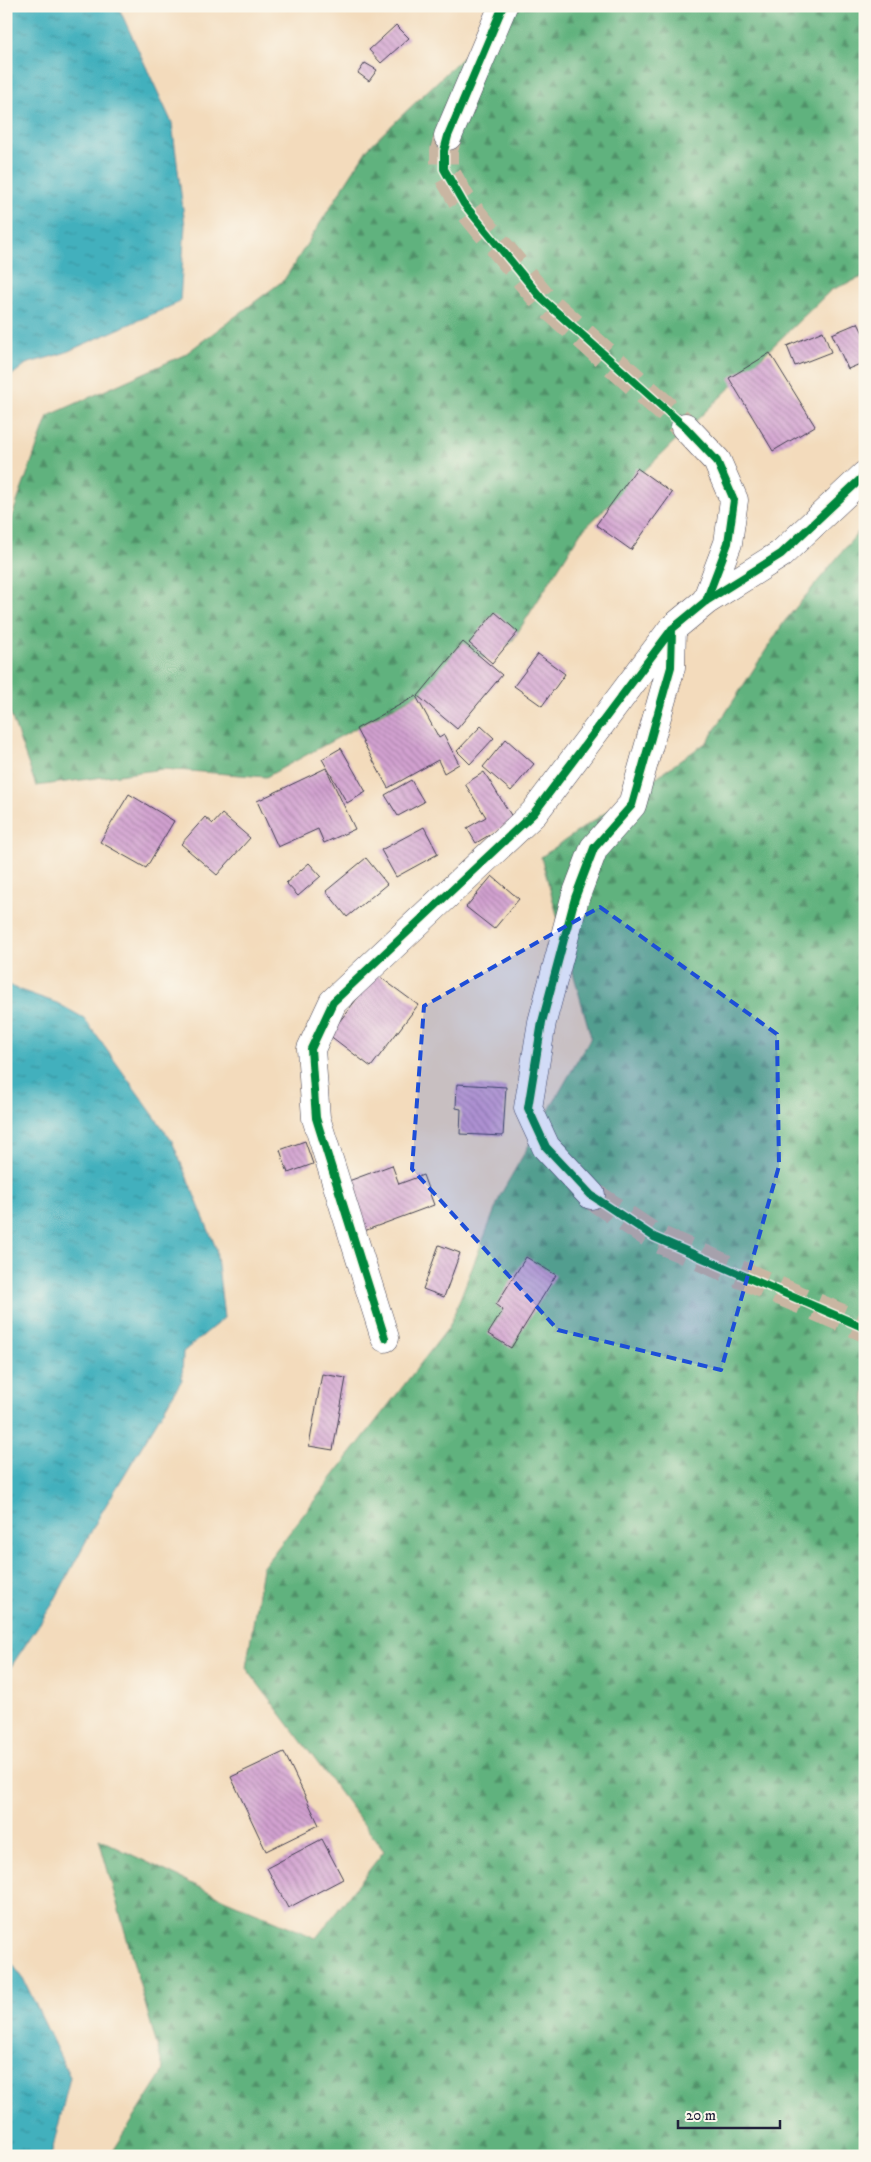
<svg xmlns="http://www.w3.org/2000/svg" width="871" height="2162" viewBox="0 0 871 2162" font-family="'IM FELL DW Pica',serif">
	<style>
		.forest { fill: url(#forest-firs); stroke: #416a5c }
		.water { fill: url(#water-ripples); stroke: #32697c }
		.building { fill: url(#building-back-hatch) }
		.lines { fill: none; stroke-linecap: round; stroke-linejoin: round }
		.street-tunnel { stroke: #c9b6a2; stroke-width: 28; stroke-dasharray: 28 14; stroke-linecap: butt }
		.street-casing { stroke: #413e4e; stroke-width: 29 }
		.street { stroke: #fff; stroke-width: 28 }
		.cycleway-casing { stroke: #fbf7ec; stroke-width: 11 }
		.cycleway { stroke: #00873e; stroke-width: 8 }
		.marked { fill: #1d4ed8; fill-opacity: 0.2; stroke: #1d4ed8; stroke-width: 4; stroke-dasharray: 10 6; stroke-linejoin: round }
	</style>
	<defs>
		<pattern id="forest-firs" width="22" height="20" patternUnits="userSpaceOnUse" patternTransform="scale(1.25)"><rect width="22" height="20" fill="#60b27e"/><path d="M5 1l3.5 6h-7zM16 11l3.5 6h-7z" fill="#4f9068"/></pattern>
		<pattern id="water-ripples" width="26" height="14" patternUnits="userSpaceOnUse" patternTransform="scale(1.25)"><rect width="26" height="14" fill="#42b0bd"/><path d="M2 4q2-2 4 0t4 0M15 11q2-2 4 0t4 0" fill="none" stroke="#378f9b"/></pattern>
		<pattern id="building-back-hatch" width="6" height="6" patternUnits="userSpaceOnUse" patternTransform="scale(1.25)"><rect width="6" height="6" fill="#d2a1d0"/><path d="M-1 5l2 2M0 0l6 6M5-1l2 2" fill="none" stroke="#aa83aa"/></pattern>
	</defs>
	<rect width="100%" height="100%" fill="#fbf7ec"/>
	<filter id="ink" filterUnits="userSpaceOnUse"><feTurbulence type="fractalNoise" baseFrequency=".02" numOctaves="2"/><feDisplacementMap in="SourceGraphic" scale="10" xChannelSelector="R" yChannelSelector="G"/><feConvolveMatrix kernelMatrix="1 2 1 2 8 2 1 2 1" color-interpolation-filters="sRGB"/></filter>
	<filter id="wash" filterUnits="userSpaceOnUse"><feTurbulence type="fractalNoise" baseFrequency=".0096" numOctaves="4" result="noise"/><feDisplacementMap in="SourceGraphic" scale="20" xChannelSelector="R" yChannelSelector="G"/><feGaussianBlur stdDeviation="1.12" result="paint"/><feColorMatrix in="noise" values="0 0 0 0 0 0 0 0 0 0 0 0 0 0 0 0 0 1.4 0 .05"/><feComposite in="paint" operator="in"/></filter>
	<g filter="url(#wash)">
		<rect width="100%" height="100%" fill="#f3dbbc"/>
		<path class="forest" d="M516,6H865V276L831,290L581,532L511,643L266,777L163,769L36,786L6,701V533L48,416L184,355L284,280L368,148Z
			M865,524V2156H110L164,2071L99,1839L224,1899L316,1938L384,1851L246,1668L262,1568L449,1327L501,1194L591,1037L541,857L707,742L784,622Z"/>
		<path class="water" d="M6,6H118L172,123L185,225L180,302L64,353L26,364L6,380Z
			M6,983L17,989L57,1003L84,1018L172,1141L216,1248L224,1318L183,1352L182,1380L100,1515L52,1605L6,1674Z
			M6,1956L23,1978L70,2077L51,2156H6Z"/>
		<g id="blocks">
			<path class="building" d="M396,25L409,38L381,63L369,50Z
				M365,63L377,70L369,81L358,73Z
				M858,323L865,337V362L848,369L832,334Z
				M823,331L831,352L795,366L787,346Z
				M770,353L815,426L773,451L729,378Z
				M637,468L672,493L631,550L596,525Z
				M495,612L518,632L492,663L469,643Z
				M463,642L502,675L457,729L418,696Z
				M538,654L565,674L542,706L514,686Z
				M416,696L439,738L444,735L459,764L444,773L438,760L388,788L356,729Z
				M481,726L494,738L470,764L457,751Z
				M506,739L534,764L511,791L483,767Z
				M341,748L366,792L347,803L322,759Z
				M326,768L355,829L324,843L318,829L278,847L257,801Z
				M484,772L514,820L476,843L467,828L486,817L465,784Z
				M411,780L424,802L398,816L385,795Z
				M129,794L174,821L146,868L100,842Z
				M222,814L250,838L217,875L181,844L205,817L213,824Z
				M424,827L438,854L396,877L381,850Z
				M366,858L387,884L347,917L326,891Z
				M309,863L321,876L298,896L286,883Z
				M492,876L519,899L494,929L466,907Z
				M376,974L418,1005L371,1067L329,1035Z
				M457,1084L506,1087L503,1136L460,1134L461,1109L456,1108Z
				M305,1141L313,1164L288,1173L280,1150Z
				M392,1165L399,1184L423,1175L434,1205L364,1231L346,1182Z
				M439,1245L460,1253L444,1297L423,1289Z
				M526,1257L556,1275L511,1348L488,1334L503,1310L496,1305Z
				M322,1374L346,1378L333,1450L309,1446Z
				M284,1752L319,1825L266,1851L231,1777Z
				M322,1839L343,1879L288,1908L267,1868Z"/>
		</g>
	</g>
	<g filter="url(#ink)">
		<use href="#blocks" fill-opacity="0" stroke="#413e4e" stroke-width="1"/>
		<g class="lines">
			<path class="street-tunnel" d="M448,136L444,151V169L464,204L542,299L685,427
				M591,1195L654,1237L865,1328"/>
			<g class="street-casing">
				<path id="street" d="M448,136L503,6
					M685,427L717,461L734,500L728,543L706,601
					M591,1195L546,1147L528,1108L542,1022L575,898L594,848L632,805L671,667L672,629
					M385,1338L316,1118L311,1049L333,1002L534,813L672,629L706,601L781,554L865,475"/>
			</g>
			<use href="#street" class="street"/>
			<g class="cycleway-casing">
				<path id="cycleway" d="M503,6L448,136L444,151V169L464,204L542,299L685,427L717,461L734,500L728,543L706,601
					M672,629L671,667L632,805L594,848L575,898L542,1022L528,1108L546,1147L591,1195L654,1237L865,1328
					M385,1338L316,1118L311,1049L333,1002L534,813L672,629L706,601L781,554L865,475"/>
			</g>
			<use href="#cycleway" class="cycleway"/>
		</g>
	</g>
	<path class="marked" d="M600,907L777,1034L779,1166L721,1370L558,1330L412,1169L424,1006Z"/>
	<rect width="871" height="2162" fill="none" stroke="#fbf7ec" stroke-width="25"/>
	<path d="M678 2120v8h102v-8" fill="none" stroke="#22223b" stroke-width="2.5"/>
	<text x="686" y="2120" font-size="15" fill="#22223b" stroke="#fbf7ec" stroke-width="4" paint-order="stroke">20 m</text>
</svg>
